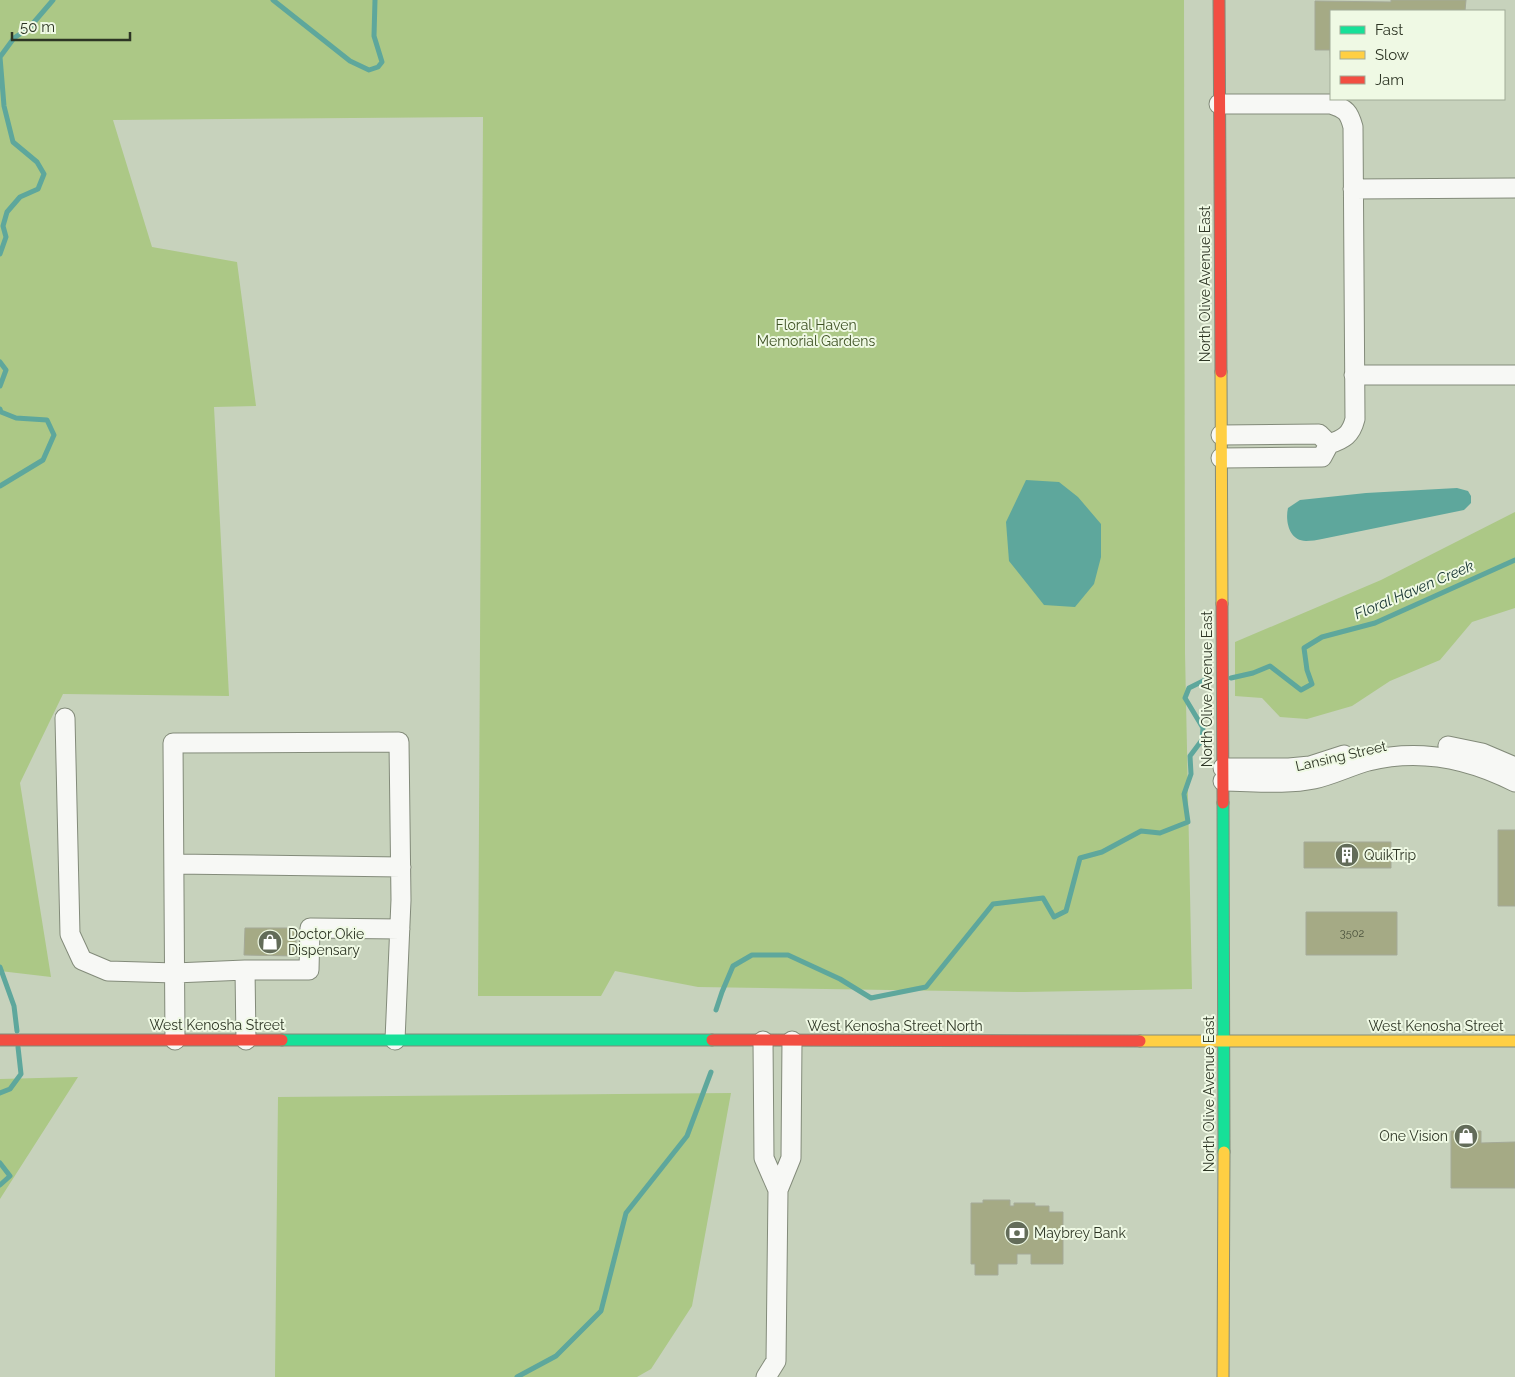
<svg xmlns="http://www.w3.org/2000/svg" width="1515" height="1377" viewBox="0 0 1515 1377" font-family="Raleway,sans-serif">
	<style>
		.green { fill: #acc886 }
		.water { fill: #5ea79c }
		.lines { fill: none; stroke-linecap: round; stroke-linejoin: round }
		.stream { stroke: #5ea79c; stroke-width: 5 }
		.building { fill: #a5aa85; stroke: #a4a997 }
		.street-casing { stroke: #838b7a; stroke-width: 21 }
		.fast-casing { stroke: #838b7a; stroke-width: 13 }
		.slow-casing { stroke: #838b7a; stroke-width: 13 }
		.jam-casing { stroke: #838b7a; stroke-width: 13 }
		.street { stroke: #f7f8f5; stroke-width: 19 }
		.fast { stroke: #16e098; stroke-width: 11 }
		.slow { stroke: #ffcf43; stroke-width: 11 }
		.jam { stroke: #f24e42; stroke-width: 11 }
		.labels { text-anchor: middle; stroke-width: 4; stroke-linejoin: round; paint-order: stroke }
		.number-label { font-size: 11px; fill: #4b523c }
		.street-label { font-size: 14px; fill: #2d3524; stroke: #eff9e4 }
		.park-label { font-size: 14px; fill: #3e5124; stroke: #eff9e4 }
		.poi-label { font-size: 14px; fill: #2d3524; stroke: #eff9e4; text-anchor: start }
		.water-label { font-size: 15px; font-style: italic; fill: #143230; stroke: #eff9e4 }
	</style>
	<rect width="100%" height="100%" fill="#c7d2bc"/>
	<path class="green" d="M0,0H1184L1185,653L1192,989L1024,992L698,987L615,971L601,996H478L483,117L113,120L152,247L237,262L256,406L214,407L229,696L63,694L20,783L51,977L0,971Z
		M1515,512V608L1472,622L1440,660L1390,681L1352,706L1307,719L1280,717L1262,698L1235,696V642L1381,580Z
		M78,1077L0,1199V1079Z
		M731,1093L692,1306L651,1369L637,1377H275L278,1097Z"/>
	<path class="water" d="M1026,480L1059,482L1078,497L1101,524V557L1094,584L1075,607L1044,605L1009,561L1006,522Z
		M1457,488L1468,491L1471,496V503L1464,510L1322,539C1317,540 1311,541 1306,541C1289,541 1285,521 1288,508L1300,500L1366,493Z"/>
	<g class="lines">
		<path class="stream" d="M273,0L350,61L369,70L378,67L382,62L374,36L375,0
			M0,254L6,237L3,226L7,212L20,197L38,189L44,174L37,162L13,142L4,106L0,57L14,38L29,28L53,0
			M0,362L6,370L0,386
			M0,409L1,412L16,418L47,420L54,435L43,460L0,486
			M1231,678L1253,673L1270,666L1301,690L1312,684L1307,670L1304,648L1322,637L1375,623L1515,560
			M0,967L14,1006L17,1031
			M716,1010L722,992L733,966L752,955H788L840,979L871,998L926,987L993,904L1043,898L1054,917L1066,911L1080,858L1102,852L1141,831L1160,833L1188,822L1184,794L1191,774L1190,756L1202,740L1203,728L1185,698L1189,688L1209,678
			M0,1093L10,1089L21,1074L18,1047
			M0,1163L10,1176L0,1185
			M517,1377L556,1356L601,1311L626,1213L687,1136L711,1072"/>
	</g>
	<path class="building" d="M1391,0H1466L1465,11H1331V67L1330,50H1315V1L1391,2Z
		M1498,830H1515V906H1498Z
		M1304,842H1391V868H1304Z
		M1306,912H1397V955H1306Z
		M245,928H296V956L244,955Z
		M1451,1131H1481V1143L1515,1142V1188H1451Z
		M983,1200H1010V1206H1014V1203H1035V1206H1049V1212H1063V1264H1031V1254H1017V1264H998V1275H975V1264H971V1203H983Z"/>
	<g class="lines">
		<g class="street-casing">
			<path id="street" d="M1219,104H1331C1346,109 1349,112 1353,127L1355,419C1351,435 1344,439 1329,444
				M1353,189L1515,188
				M1354,375H1515
				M1221,435L1319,434L1329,444L1322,457L1221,458
				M65,718L70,934L82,960L108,971L175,973L245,970H309L310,928L400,929
				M1448,746L1482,753L1515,767
				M1223,768H1289L1310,766L1344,755
				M1223,781C1252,781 1285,785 1314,779C1332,775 1350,766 1368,761C1420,748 1468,758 1515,782
				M174,864L401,867
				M245,970L246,1040
				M175,1040L173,743L399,742L401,900L395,1040
				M763,1041L764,1158L778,1190
				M766,1377L776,1361L778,1190L791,1158L792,1041"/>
		</g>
		<g class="fast-casing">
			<path id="fast" d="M1223,803L1224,1152
				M282,1040H712"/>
		</g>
		<g class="slow-casing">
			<path id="slow" d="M1221,372L1222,604
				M1140,1041H1515
				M1223,1377L1224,1152"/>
		</g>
		<g class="jam-casing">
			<path id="jam" d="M1219,0L1221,372
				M1222,604L1223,803
				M0,1040H282
				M712,1040L1140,1041"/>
		</g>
		<use href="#street" class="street"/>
		<use href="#fast" class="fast"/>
		<use href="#slow" class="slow"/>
		<use href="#jam" class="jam"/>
	</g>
	<defs>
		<g id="building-disc" transform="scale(1.25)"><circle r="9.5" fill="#636c59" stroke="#eff9e4"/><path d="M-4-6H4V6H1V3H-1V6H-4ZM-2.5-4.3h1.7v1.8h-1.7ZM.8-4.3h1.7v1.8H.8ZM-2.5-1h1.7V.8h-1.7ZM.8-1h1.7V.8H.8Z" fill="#fff"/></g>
		<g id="shop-disc" transform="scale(1.25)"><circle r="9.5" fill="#636c59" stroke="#eff9e4"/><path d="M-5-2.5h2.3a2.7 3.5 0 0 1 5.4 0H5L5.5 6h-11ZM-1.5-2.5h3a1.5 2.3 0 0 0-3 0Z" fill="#fff"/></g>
		<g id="bank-disc" transform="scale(1.25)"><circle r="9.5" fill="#636c59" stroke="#eff9e4"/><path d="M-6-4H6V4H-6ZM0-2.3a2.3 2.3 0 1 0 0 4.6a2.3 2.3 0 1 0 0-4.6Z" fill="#fff"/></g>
	</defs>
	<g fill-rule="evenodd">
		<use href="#building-disc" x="1347" y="855"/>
		<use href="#shop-disc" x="270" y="942"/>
		<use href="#shop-disc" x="1466" y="1136"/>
		<use href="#bank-disc" x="1017" y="1233"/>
	</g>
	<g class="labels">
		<g class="number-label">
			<text x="1352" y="937">3502</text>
		</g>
		<g class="street-label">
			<text transform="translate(1205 284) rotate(-90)" y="5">North Olive Avenue East</text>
			<text transform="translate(1207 689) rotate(-90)" y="5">North Olive Avenue East</text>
			<text transform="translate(1341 756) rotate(-13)" y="5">Lansing Street</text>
			<text x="217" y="1030">West Kenosha Street</text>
			<text x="895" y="1031">West Kenosha Street North</text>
			<text x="1436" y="1031">West Kenosha Street</text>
			<text transform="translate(1209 1094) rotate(-90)" y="5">North Olive Avenue East</text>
		</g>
		<g class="park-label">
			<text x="816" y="330">Floral Haven<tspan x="816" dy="16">Memorial Gardens</tspan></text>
		</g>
		<g class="poi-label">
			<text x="1364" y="860">QuikTrip</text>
			<text x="288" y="939">Doctor Okie<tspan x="288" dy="16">Dispensary</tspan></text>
			<text x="1448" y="1141" text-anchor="end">One Vision</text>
			<text x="1034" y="1238">Maybrey Bank</text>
		</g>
		<g class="water-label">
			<text transform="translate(1414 590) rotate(-23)" y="5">Floral Haven Creek</text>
		</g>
	</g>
	<rect x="1330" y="10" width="175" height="90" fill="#eff9e4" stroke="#a1ab97"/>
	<rect x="1340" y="26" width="25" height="8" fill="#16e098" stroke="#a1ab97"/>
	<text x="1375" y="35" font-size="15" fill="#2d3524">Fast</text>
	<rect x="1340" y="51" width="25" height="8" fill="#ffcf43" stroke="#a1ab97"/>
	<text x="1375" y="60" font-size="15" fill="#2d3524">Slow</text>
	<rect x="1340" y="76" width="25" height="8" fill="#f24e42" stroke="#a1ab97"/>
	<text x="1375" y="85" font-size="15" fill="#2d3524">Jam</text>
	<path d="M12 32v8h118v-8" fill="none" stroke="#2d3524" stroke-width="2.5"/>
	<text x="20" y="32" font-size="15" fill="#2d3524" stroke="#eff9e4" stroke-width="4" paint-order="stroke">50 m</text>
</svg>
